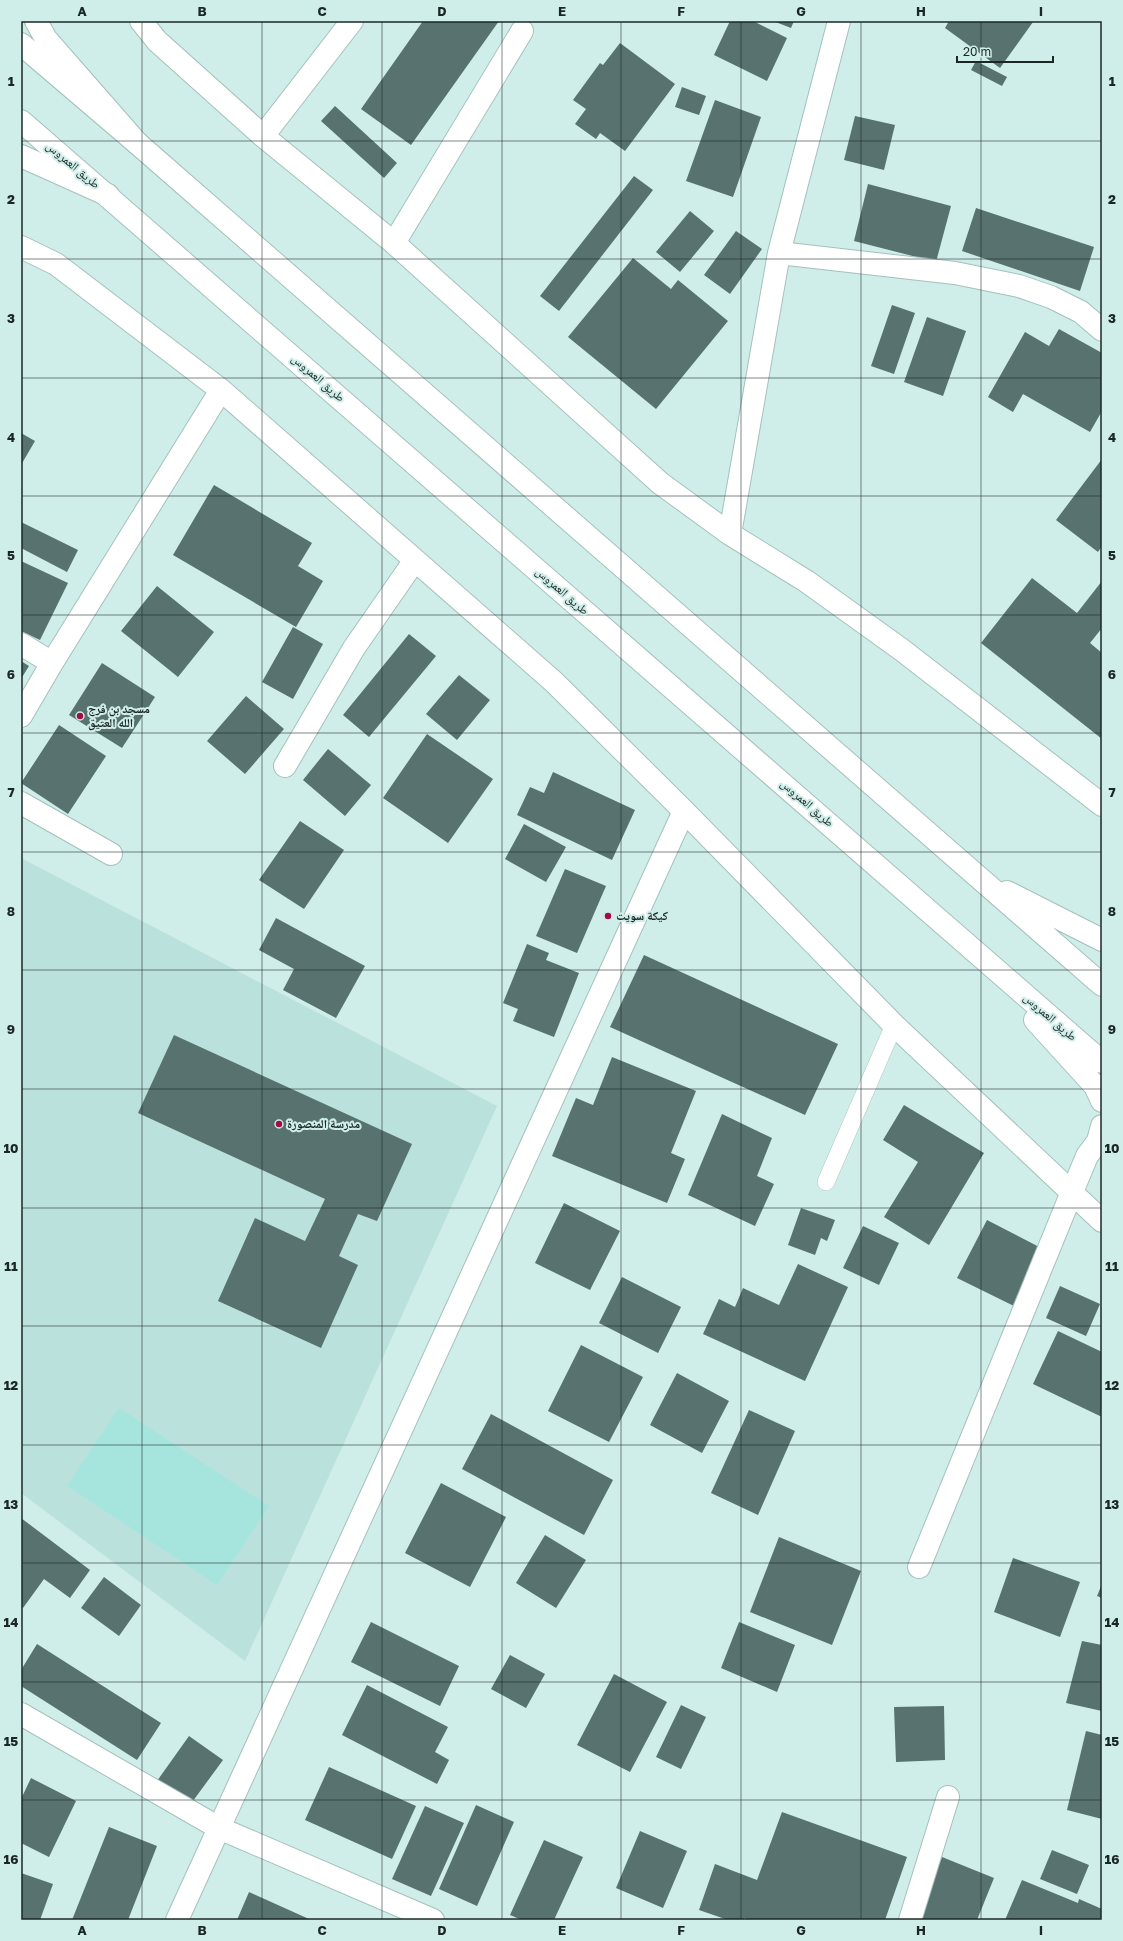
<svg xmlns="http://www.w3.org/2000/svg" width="1123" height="1941" viewBox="0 0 1123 1941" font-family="'Golos Text','Noto Naskh Arabic',sans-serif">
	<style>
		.built { fill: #bbe1dc }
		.green { fill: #a5e5de }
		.building { fill: #57726f }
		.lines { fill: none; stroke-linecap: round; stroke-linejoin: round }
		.service-casing { stroke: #a4c1bd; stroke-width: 18 }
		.minor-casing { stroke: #a4c1bd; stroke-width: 24 }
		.primary-casing { stroke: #a4c1bd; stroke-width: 24 }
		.trunk-casing { stroke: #a4c1bd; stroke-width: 24 }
		.service { stroke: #fff; stroke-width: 17 }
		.minor { stroke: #fff; stroke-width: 22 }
		.primary { stroke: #fff; stroke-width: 22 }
		.trunk { stroke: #fff; stroke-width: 22 }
		.grid { fill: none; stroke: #1b2725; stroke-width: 1; stroke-opacity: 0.55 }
		.poi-dot { fill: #a30b46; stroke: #cfede9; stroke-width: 1.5 }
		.labels { text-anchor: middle; stroke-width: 4; stroke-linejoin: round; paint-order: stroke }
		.street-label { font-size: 12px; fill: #1b2725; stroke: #cfede9 }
		.poi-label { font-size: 12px; font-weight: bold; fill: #1b2725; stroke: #cfede9; text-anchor: start }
		.neatline { fill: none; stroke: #1b2725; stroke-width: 1.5 }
		.grid-label { font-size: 13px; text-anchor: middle; font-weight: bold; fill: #1b2725 }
	</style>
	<rect width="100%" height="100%" fill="#cfede9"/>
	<path class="built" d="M21,858L497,1106L245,1661L21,1493Z"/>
	<path class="green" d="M119,1408L269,1506L217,1585L67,1486Z"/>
	<path class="building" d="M423,21H499L411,145L361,109Z
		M730,21H753L787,38L767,81L714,55Z
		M773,21H794L791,28Z
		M949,21H1031L1033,22L1000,68L945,28Z
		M620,43L675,84L625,151L600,133L596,139L575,124L586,109L573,100L600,63L603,65Z
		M976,61L1007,77L1002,86L971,70Z
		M682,87L706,96L699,115L675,107Z
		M715,100L761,117L733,197L686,181Z
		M335,106L397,163L384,178L321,121Z
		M855,116L895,125L884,170L844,160Z
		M634,176L653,190L559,311L540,296Z
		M868,184L951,206L936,262L854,241Z
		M976,208L1094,247L1080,291L962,251Z
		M690,211L714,231L680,272L656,252Z
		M736,231L762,249L730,294L704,275Z
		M633,258L671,289L678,280L728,321L656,409L568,337Z
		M892,305L915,313L894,374L871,366Z
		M927,317L966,331L943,396L904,382Z
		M1059,329L1102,353V411L1090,432L1023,394L1013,412L988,397L1025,332L1049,346Z
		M21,433L35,441L21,465Z
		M1102,459V546L1098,552L1056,520Z
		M214,485L312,543L298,566L323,581L296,627L173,555Z
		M21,522L78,550L67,572L21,548Z
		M21,561L68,583L40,640L21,631Z
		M1032,578L1077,613L1102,581V628L1090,643L1102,653V739L981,643Z
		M157,586L214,632L178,677L121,631Z
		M293,627L323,644L293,699L262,682Z
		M409,634L436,656L369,737L343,715Z
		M21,661L29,666L21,679Z
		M102,663L155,697L122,748L69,715Z
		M459,675L490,700L457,740L426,714Z
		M246,696L284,729L245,774L207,741Z
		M59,725L106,756L68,814L21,783Z
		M427,734L493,779L448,843L383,798Z
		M328,749L371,785L345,816L303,780Z
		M553,772L635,810L612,860L517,815L530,787L544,793Z
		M300,821L344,850L304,909L259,880Z
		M524,824L566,847L546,882L505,859Z
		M565,869L606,886L577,953L536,936Z
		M276,918L365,966L336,1018L283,990L294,969L259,950Z
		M527,944L549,953L546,960L579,973L554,1037L513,1021L518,1009L503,1003Z
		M644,955L838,1044L805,1115L610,1027Z
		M174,1035L412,1144L377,1221L358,1214L339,1256L358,1265L321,1348L218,1301L255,1218L305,1241L325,1199L138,1113Z
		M612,1057L696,1091L671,1153L685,1159L667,1203L552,1156L576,1098L593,1105Z
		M904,1105L984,1153L929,1245L884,1217L918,1162L883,1140Z
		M722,1114L772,1138L757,1176L774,1184L755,1226L688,1195Z
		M564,1203L620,1231L590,1290L535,1263Z
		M801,1208L835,1220L827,1241L821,1238L815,1255L788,1245Z
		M987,1220L1045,1250L1016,1307L957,1278Z
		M863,1226L899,1243L879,1285L843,1268Z
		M798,1264L848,1287L805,1381L703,1334L719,1299L735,1307L743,1288L779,1305Z
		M622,1277L681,1307L658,1353L599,1323Z
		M1060,1286L1100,1304L1086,1336L1046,1318Z
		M1058,1331L1102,1352V1417L1033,1384Z
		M581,1345L643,1377L609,1442L548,1411Z
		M677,1373L729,1401L702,1453L650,1425Z
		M749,1410L795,1431L758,1515L711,1493Z
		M491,1414L613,1480L584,1535L462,1469Z
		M441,1483L506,1517L470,1587L405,1553Z
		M21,1518L90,1570L70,1598L44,1579L23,1608L21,1606Z
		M545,1535L586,1560L556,1608L516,1583Z
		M779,1537L861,1571L832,1645L750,1612Z
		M1013,1558L1080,1582L1060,1637L994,1612Z
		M104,1577L141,1605L119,1636L81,1608Z
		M1102,1584V1598L1097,1596Z
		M371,1622L459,1666L440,1706L351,1662Z
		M739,1622L795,1645L777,1692L721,1668Z
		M1082,1641L1102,1645V1711L1066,1703Z
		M37,1644L161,1723L137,1760L21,1686V1670Z
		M510,1655L545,1674L526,1708L491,1689Z
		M614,1674L667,1702L630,1772L577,1745Z
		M367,1685L448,1727L435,1752L449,1760L437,1784L342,1735Z
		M681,1705L706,1717L681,1769L656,1757Z
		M944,1706L945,1760L896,1762L894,1707Z
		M1086,1731L1102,1735V1819L1067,1810Z
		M189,1736L223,1760L190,1805L157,1781Z
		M329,1767L416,1806L392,1859L305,1820Z
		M31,1778L76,1801L49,1857L21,1843V1799Z
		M476,1805L514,1822L477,1906L439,1889Z
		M425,1806L464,1823L431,1896L392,1879Z
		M782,1812L907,1857L885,1920H749L744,1918L743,1920H728L699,1910L715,1864L757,1880Z
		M109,1827L157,1846L128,1920H72Z
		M640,1831L687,1851L663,1908L616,1888Z
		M544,1840L583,1857L554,1920H522L510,1915Z
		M1052,1850L1089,1865L1077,1894L1040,1879Z
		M942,1857L994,1878L977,1920H926L918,1917Z
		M21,1873L53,1884L40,1920H21Z
		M1022,1880L1078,1903L1079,1899L1102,1909V1920H1005Z
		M249,1892L309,1919V1920H237Z"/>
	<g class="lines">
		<g class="service-casing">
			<path id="service" d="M826,1182L894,1025"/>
		</g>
		<g class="minor-casing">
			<path id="minor" d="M141,21L157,41L263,136L394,243L660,483L730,534L806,581L902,650L1102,805
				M263,136L352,21
				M394,243L522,31
				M21,247L56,264L221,390L554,682L684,811L894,1025L1102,1221
				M779,253L955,273L1019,286L1051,297L1081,312L1102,330
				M730,534L779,253L839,21
				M21,644L52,663
				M21,716L52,663L221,390
				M285,766L354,648L415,560
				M21,803L111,854
				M919,1567L1072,1192
				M21,1714L219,1828L433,1920
				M177,1920L684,811
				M910,1920L948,1797"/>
		</g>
		<g class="primary-casing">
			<path id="primary" d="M21,44L137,143L1102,985
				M21,121L1102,1062
				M1007,892L1102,940
				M1035,1020L1095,1086L1102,1101
				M1072,1192L1087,1156L1098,1141L1102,1126"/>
		</g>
		<g class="trunk-casing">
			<path id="trunk" d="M36,21L46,39L137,143
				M21,156L108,195"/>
		</g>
		<use href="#service" class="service"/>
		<use href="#minor" class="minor"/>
		<use href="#primary" class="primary"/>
		<use href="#trunk" class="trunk"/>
	</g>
	<path class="grid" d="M142,21V1920M262,21V1920M382,21V1920M502,21V1920M621,21V1920M741,21V1920M861,21V1920M981,21V1920M21,141H1102M21,259H1102M21,378H1102M21,496H1102M21,615H1102M21,733H1102M21,852H1102M21,970H1102M21,1089H1102M21,1208H1102M21,1326H1102M21,1445H1102M21,1563H1102M21,1682H1102M21,1800H1102"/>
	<g class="poi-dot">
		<circle cx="80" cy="716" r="4"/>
		<circle cx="608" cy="916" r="4"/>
		<circle cx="279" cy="1124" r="4"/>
	</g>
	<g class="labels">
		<g class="street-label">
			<text transform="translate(73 165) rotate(40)" y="4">طريق العمروس</text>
			<text transform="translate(318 378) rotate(41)" y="4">طريق العمروس</text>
			<text transform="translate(562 591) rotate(41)" y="4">طريق العمروس</text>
			<text transform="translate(807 803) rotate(41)" y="4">طريق العمروس</text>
			<text transform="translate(1050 1017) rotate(41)" y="4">طريق العمروس</text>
		</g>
		<g class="poi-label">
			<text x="88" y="713">مسجد بن فرج<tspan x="88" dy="14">الله العتيق</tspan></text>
			<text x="616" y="920">كيكة سويت</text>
			<text x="287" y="1128">مدرسة المنصورة</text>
		</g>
	</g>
	<rect width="1123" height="1941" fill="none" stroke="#cfede9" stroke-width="44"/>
	<path d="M957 56v6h96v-6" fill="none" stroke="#1b2725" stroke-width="2"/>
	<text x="963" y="56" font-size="12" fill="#1b2725" stroke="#cfede9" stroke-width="3" paint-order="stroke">20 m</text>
	<rect x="22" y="22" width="1079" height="1897" class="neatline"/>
	<g class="grid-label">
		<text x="82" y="16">A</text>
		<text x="202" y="16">B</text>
		<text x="322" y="16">C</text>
		<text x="442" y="16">D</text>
		<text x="562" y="16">E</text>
		<text x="681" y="16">F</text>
		<text x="801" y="16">G</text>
		<text x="921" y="16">H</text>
		<text x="1041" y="16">I</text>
		<text x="11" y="86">1</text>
		<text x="1112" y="86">1</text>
		<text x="11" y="204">2</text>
		<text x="1112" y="204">2</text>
		<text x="11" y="323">3</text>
		<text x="1112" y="323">3</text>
		<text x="11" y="442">4</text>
		<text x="1112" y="442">4</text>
		<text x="11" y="560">5</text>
		<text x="1112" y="560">5</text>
		<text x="11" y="679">6</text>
		<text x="1112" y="679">6</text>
		<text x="11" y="797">7</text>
		<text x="1112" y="797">7</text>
		<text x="11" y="916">8</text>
		<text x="1112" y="916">8</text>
		<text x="11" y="1034">9</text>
		<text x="1112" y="1034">9</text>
		<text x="11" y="1153">10</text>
		<text x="1112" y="1153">10</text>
		<text x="11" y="1271">11</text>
		<text x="1112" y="1271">11</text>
		<text x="11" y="1390">12</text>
		<text x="1112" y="1390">12</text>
		<text x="11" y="1509">13</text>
		<text x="1112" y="1509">13</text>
		<text x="11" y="1627">14</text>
		<text x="1112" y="1627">14</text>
		<text x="11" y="1746">15</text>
		<text x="1112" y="1746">15</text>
		<text x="11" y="1864">16</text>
		<text x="1112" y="1864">16</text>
		<text x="82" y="1935">A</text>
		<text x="202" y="1935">B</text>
		<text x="322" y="1935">C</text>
		<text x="442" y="1935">D</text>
		<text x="562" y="1935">E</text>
		<text x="681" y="1935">F</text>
		<text x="801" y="1935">G</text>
		<text x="921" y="1935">H</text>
		<text x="1041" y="1935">I</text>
	</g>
</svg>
